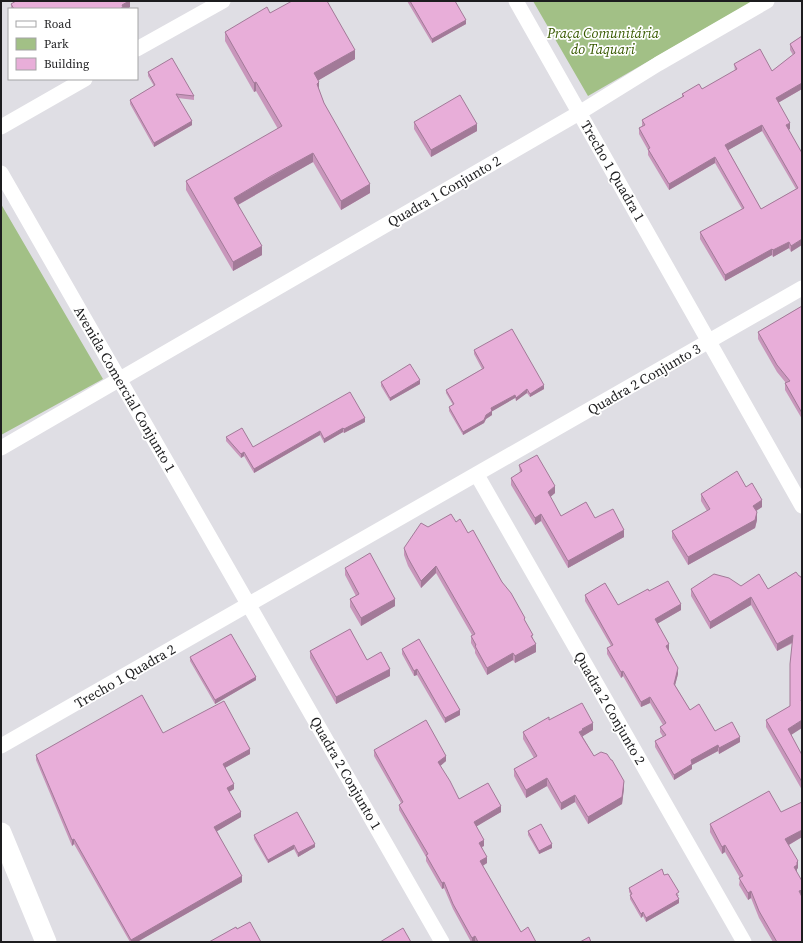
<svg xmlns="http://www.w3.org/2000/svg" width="803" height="943" viewBox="0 0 803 943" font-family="'Source Serif 4',serif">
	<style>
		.green { fill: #a2c086 }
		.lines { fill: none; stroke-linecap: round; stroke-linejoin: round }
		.street { stroke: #fff; stroke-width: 15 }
		.secondary { stroke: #fff; stroke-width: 21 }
		.wall { fill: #c896bb; fill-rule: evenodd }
		.shaded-wall { fill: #a27a98 }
		.building { fill: #e8aed9; stroke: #a27a98; fill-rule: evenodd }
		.labels { text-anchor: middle; stroke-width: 3.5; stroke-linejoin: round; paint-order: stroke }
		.park-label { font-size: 14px; font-style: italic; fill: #385a00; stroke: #fff }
		.street-label { font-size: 14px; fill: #1c1c1e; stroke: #fff }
	</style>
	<rect width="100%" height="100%" fill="#dfdee4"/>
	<path class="green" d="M533,1H753L588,96Z
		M1,204L103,379L1,435Z"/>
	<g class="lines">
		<path class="street" d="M516,1L802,506
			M137,49L223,1
			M1,127L85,79
			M1,173L442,942
			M1,448L579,113L658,64L767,1
			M477,475L744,942
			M1,746L802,288"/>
		<path class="secondary" d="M1,833L46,942"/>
	</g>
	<path class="wall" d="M130,1V7L127,9H11V4Z
		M407,1H455L466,24L432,43Z
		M270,13L355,59L318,80L319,90L324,103L370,193L341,210L313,162L271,186L238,205L262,255L233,271L186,190V181L278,129L256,91L254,92L225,41V32Z
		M802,36V89L778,103L790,129L788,130L802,153L791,252L789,248L773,257L772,255L725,281L700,239V232L742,209L715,163L669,190L648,155V150L639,134V128L642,126V120L682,97V94L702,89L735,71L734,64L772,71L793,55L790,50V44ZM762,131L796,189L761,209L728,150Z
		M148,72L194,96V100L178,98L192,125L154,147L130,104V100L154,86L148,76Z
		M414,122L477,131L431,157L414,129Z
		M802,306V419L785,390V383H786L777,372L758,339V332Z
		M474,350L544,389L530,397L527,393L516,401L515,398L492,411V415L486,419L484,423L463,435L449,411V407L453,405L446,393V390L482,369L474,354Z
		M381,382L420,384L390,401L381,386Z
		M365,422L344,433L343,432L324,443L320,435L254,473L244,456L241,458L226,441V437L253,447Z
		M519,465L555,493L550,497L561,516L595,518L624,537L568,568L541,521L535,525L511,485V478L520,473Z
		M746,487L762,507L756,511L757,520L755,528L688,565L672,538V531L707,511L701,501V494Z
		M456,522L468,533L502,582L525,621L533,638L536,652L515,663L513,660L487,675L475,653V650L471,643V636L472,635L436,573L421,588L408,566L404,555V548L428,527Z
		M345,568L395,606L361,626L350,607V599L356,596L345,575Z
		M796,572L791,735L802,755V790L766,727V720L790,706L793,643L777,651L751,605L710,629L691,596V589L741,586L768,589Z
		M649,591L681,610L657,624L669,650L668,651L678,674L675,685L690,710L715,731L740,742L719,754L718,751L692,765V769L674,780L655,747V741L663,737L660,732V727L663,725L650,703L641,707L623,676L621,678L607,654V648L611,646L585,601V595L618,605Z
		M402,649L460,715L445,723L417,675L414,676L402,654Z
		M310,651L367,660L390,676L336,704L310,658Z
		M190,657L256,680L215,704L190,661Z
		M549,720L593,730L583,736V737L594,756L624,788L622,804L588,824L575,802L561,810L547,786L526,798L514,776V769L534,758L523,739V732Z
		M163,733L250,754L225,768L234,789L229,792L241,817L217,831L242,882L137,942H130L74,844L72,846L36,760V755Z
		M374,750L446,761L440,766L459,799L501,812L476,826L484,846L482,847L487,863L483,866L521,932L536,942H471L453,909L444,888L442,889L426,861V857L399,810V805L401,803L374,756Z
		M781,812L802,837L789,845L798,868L797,869V872L802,942H773L759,918L751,898L748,900L739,885L740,878L725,852L722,854L710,832V824Z
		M528,831L552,848L539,854L528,835Z
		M254,835L315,847L298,857L294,849L268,863L254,839Z
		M664,875L679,896H678L679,903L646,922L643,916L641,918L630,899V895H631L629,892V888Z"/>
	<path class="shaded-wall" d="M129,1H130V7L127,9H120L122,5Z
		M466,20V24L432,43V39Z
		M355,50V59L314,83V73Z
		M256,82V91L254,92V83Z
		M319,82V91L317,84Z
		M802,83V89L776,104V98Z
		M192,121V125L154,147V143Z
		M790,123V129L786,131V125Z
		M477,124V131L431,157V150Z
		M762,125V131L725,152V145Z
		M313,153V162L234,207V198Z
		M715,157V163L669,190V184Z
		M370,184V193L341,210V201Z
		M802,239V245L791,252V246Z
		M789,242V248L773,257V250Z
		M262,246V255L233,271V262Z
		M772,249V255L725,281V275Z
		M420,380V384L390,401V398Z
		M544,385V389L530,397V394Z
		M527,389V393L516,401V398Z
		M515,395V398L491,412V408Z
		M492,411V415L486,419L484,423L463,435V432L486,415Z
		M365,418V422L344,433V429Z
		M343,428V432L324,443V439Z
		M320,431V435L254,473V469Z
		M244,452V456L241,458V454Z
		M555,486V493L548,499V492Z
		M762,500V507L753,513V506Z
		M757,512V520L755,528L688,565V557Z
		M541,514V521L535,525V518Z
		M624,530V537L568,568V561Z
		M436,566V573L421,588V581Z
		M751,597V605L710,629V622Z
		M395,599V606L361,626V618Z
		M681,604V610L655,625V619Z
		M793,635V642L777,651V644Z
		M536,644V652L515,663V656Z
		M669,644V650L666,652V646Z
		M513,653V660L487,675V668Z
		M678,668V674L674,689V684Z
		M390,669V676L336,704V697Z
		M417,669V675L414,676V671Z
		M623,671V676L621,678V672Z
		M256,677V680L215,704V700Z
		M650,697V703L641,707V702Z
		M460,710V715L445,723V718Z
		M802,720V728L788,737V729Z
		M593,723V730L583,736V737L579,732L582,729Z
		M740,737V742L719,754V748Z
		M718,745V751L692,765V769L674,780V775L691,760Z
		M250,749V754L223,769V764Z
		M446,756V761L438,768V762Z
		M547,778V786L526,798V790Z
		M624,781V788L622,804L588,824V817Z
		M234,784V789L227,793V788Z
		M575,795V802L561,810V803Z
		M501,806V812L474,828V822Z
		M241,812V817L214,833V827Z
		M802,830V837L785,847V839Z
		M74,839V844L72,846V840Z
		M484,840V846L479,848V843Z
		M315,844V847L298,857V853Z
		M552,844V848L539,854V851Z
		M294,845V849L268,863V860Z
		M725,845V852L722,854V847Z
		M487,857V863L480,867V861Z
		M798,861V868L797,869V872L794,867L797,862Z
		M242,876V882L137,942H131V940Z
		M444,882V888L442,889V883Z
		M802,890V897L799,891Z
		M751,891V898L748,900V893Z
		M679,899V903L646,922V918Z
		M643,912V916L641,918V914Z
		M475,936V942H472V938Z"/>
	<path class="building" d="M16,1H129L122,5L123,7L120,9H14L11,4Z
		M292,1H327L355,50L314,73L319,82L317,84L324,103L370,184L341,201L313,153L271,176L234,198L262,246L233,262L186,181L282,126L256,82L254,83L225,32L267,7L270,13Z
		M410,1H455L466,20L432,39Z
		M802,36V83L776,98L790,123L786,125L802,153V239L791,246L789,242L773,250L772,249L725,275L700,232L744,208L715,157L669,184L648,149L650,148L639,128L645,125L642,120L684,96L682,94L699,84L702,89L737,69L734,64L760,49L772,71L795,53L790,44ZM762,125L798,188L761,209L725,145Z
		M172,58L194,96L176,94L192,121L154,143L130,100L155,85L148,72Z
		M460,95L477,124L431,150L414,122Z
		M802,306V413L785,383L790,381L777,365L758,332Z
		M512,329L544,385L530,394L527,389L516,398L515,395L491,408L492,411L486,415L484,420L463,432L449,407L454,404L446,390L484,368L474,350Z
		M410,364L420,380L390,398L381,382Z
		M350,392L365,418L344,429L343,428L324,439L320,431L254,469L244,452L241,454L226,437L242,428L253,447Z
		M537,455L555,486L548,492L561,516L586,502L595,518L613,509L624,530L568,561L541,514L535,518L511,478L522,471L519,465Z
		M737,471L746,487L752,483L762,500L753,506L757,512L755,520L688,557L672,531L710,509L701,494Z
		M451,514L456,522L460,519L468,533L473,530L502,582L511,593L525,618L524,619L533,635L531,636L536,644L515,656L513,653L487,668L475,646L476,645L471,636L475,634L436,566L421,581L408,558L404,548L421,523L428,527Z
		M370,553L395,599L361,618L350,599L359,594L345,568Z
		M796,572L799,576H800L802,579V699L801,700L802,702V720L788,729L802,755V782L766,720L790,706V664L793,635L777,644L751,597L710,622L691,589L714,574L729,578L741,586L759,574L768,589Z
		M668,581L681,604L655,619L669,644L666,646L678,668L674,684L690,710L699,704L715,731L732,722L740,737L719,748L718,745L691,760L692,764L674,775L655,741L666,735L660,727L666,723L650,697L641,702L623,671L621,672L607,648L613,645L585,595L605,583L618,605L648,589L649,591Z
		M350,629L367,660L381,652L390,669L336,697L310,651Z
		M231,634L256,677L215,700L190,657Z
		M419,639L460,710L445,718L417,669L414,671L402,649Z
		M142,695L163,733L224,701L250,749L223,764L234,784L227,788L241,812L214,827L242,876L131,940L74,839L72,840L36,755Z
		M582,703L593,723L582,729L583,730L579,732L594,756L601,752L607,754L611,760H612L624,781L622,797L588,817L575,795L561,803L547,778L526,790L514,769L537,756L523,732L549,717V720Z
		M426,720L446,756L438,762L450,781L459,799L488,783L501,806L474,822L484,840L479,843L487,857L480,861L521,932L528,927L536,942H478L475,936L472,938L453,904L444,882L442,883L426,855L428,854L399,805L403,802L374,750Z
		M769,791L781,812L802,802V830L785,839L798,861L797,862V865L794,867L802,881V890L799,891L802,897V942H777L759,911L751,891L748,893L739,878L743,876L725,845L722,847L710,824Z
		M297,812L315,844L298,853L294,845L268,860L254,835Z
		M541,824L552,844L539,851L528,831Z
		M662,869L664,875L668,874L679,892L676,894L679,899L646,918L643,912L641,914L630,895L632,894L629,888Z
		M250,922L261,942H209L236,927L237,929Z
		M403,928L411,942H380Z
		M589,937L591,942H580Z"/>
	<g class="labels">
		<g class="park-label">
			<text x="603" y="38">Praça Comunitária<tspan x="603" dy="16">do Taquari</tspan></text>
		</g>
		<g class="street-label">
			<text transform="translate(613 171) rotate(60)" y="5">Trecho 1 Quadra 1</text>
			<text transform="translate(444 191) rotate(-30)" y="5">Quadra 1 Conjunto 2</text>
			<text transform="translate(644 379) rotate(-30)" y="5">Quadra 2 Conjunto 3</text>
			<text transform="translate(125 389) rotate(60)" y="5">Avenida Comercial Conjunto 1</text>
			<text transform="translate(125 676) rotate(-30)" y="5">Trecho 1 Quadra 2</text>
			<text transform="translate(610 708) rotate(60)" y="5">Quadra 2 Conjunto 2</text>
			<text transform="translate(346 773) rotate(60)" y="5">Quadra 2 Conjunto 1</text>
		</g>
	</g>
	<rect width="803" height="943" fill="none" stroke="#1c1c1e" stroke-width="4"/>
	<rect x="8" y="8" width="130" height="72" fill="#ffffff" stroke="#a4a4a5"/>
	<rect x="16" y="21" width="20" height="6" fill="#ffffff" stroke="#a4a4a5"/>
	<text x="44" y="28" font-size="12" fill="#1c1c1e">Road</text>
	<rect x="16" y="38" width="20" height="12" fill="#a2c086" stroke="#a4a4a5"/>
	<text x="44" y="48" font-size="12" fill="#1c1c1e">Park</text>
	<rect x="16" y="58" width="20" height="12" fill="#e8aed9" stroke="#a4a4a5"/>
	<text x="44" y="68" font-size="12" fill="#1c1c1e">Building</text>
</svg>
